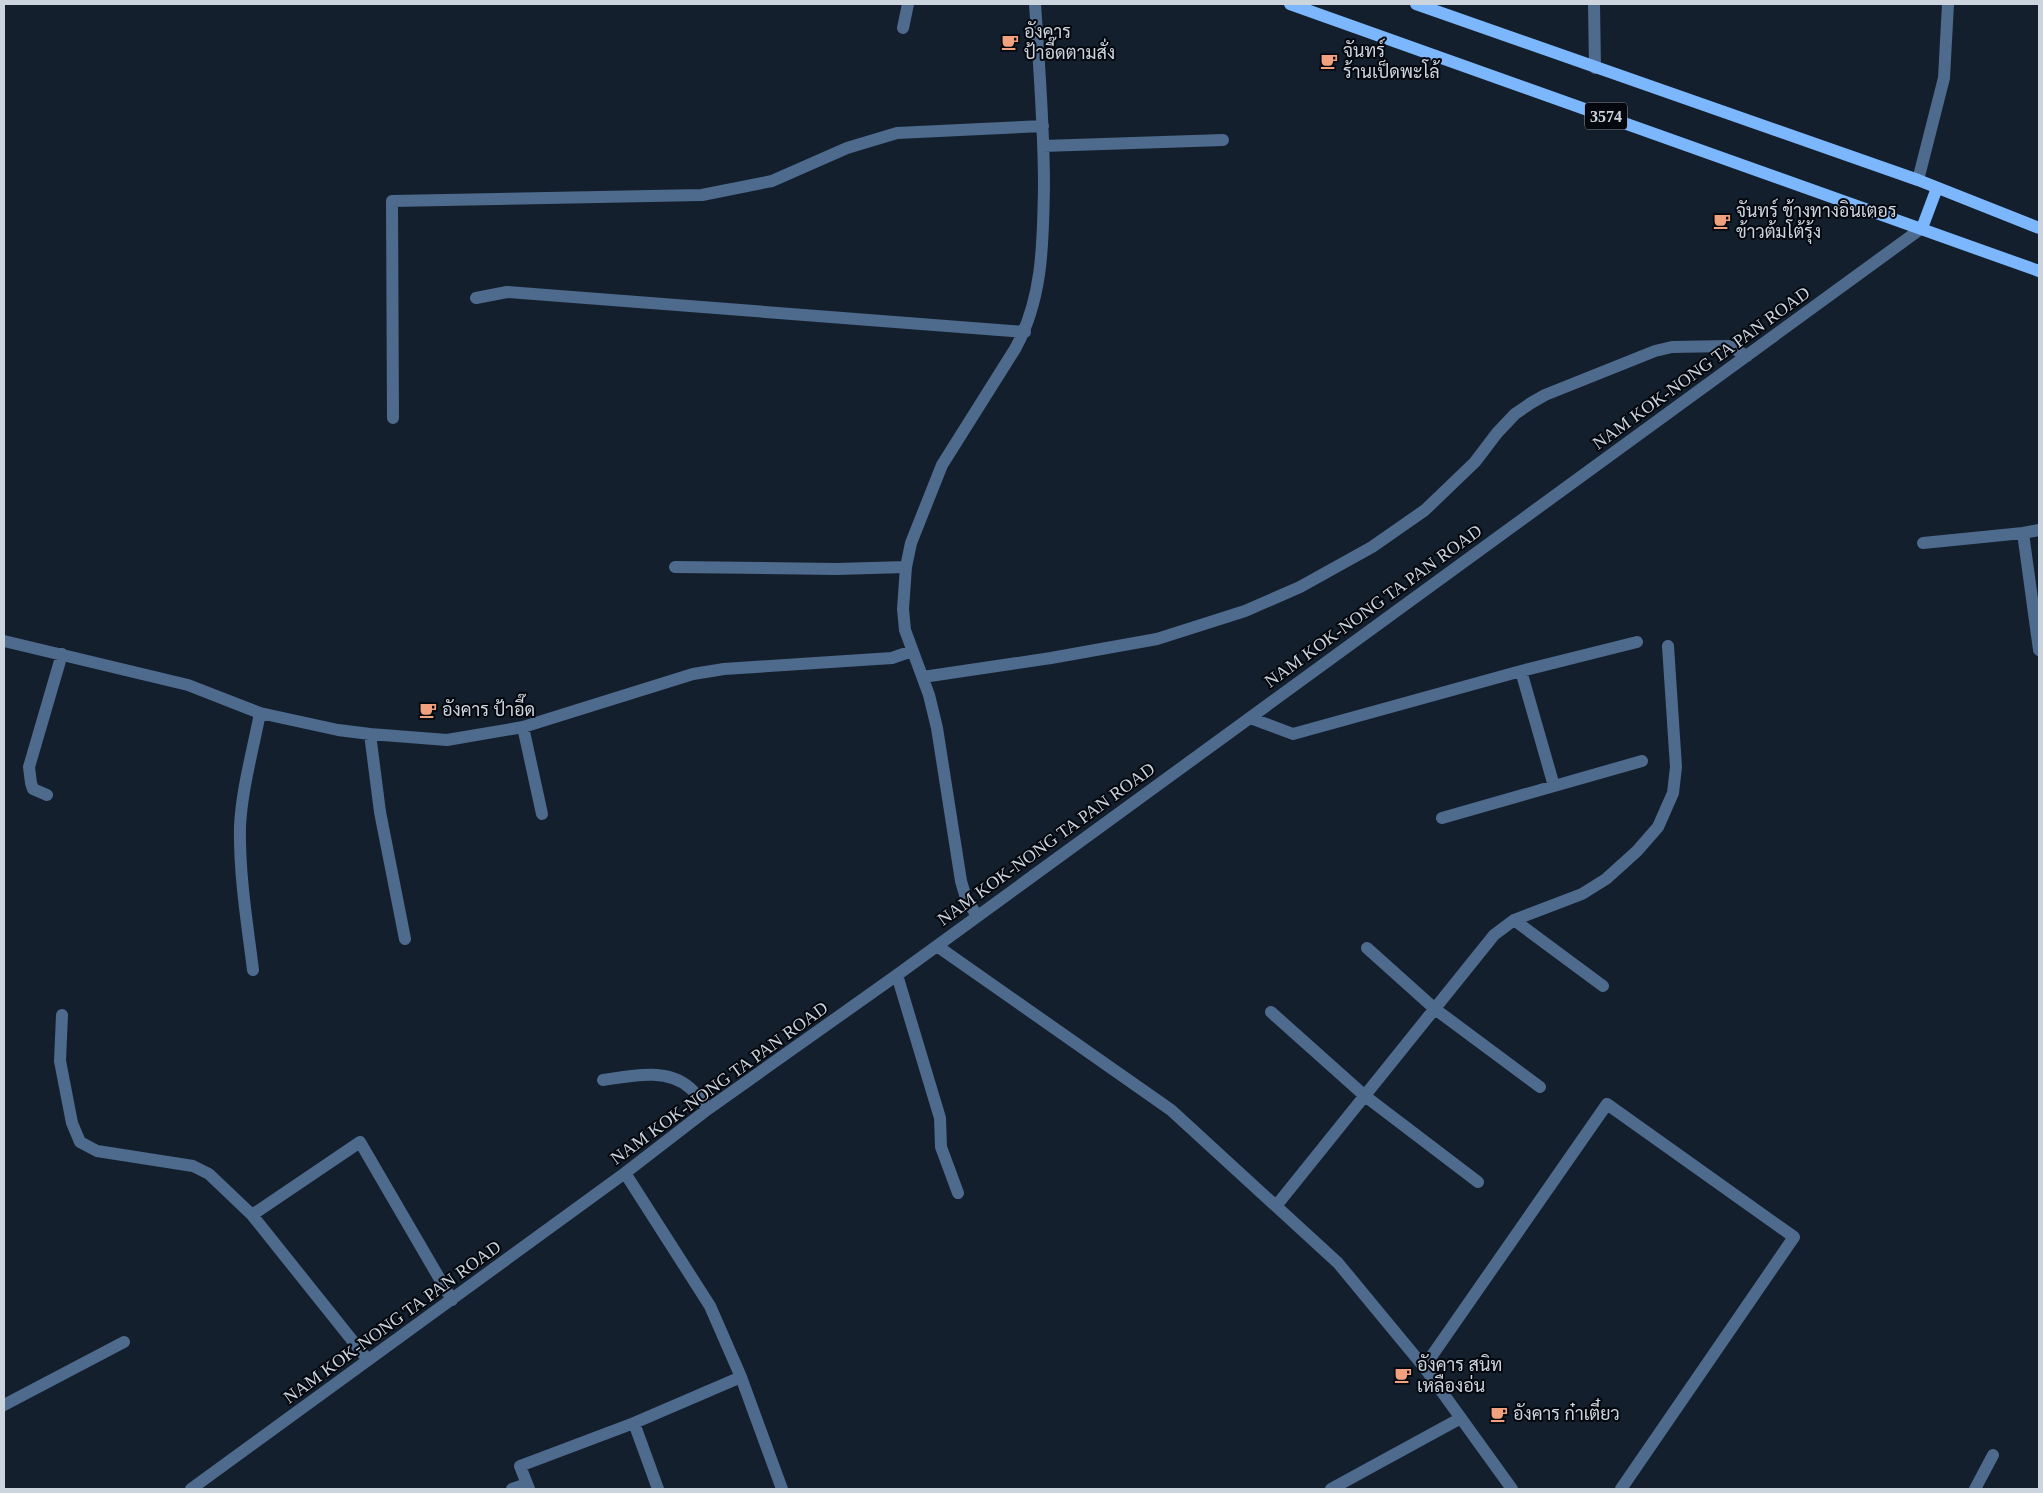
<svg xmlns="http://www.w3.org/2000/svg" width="2043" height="1493" viewBox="0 0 2043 1493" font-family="'Times New Roman',Sarabun,serif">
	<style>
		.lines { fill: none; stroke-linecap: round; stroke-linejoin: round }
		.minor { stroke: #4e6a8c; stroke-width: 12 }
		.major { stroke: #7cb7fe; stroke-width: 12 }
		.labels { text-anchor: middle; stroke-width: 4; stroke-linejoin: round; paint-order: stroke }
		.shield { fill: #04080e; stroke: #9097a0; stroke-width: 1 }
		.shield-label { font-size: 16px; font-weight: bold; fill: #ccd4de }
		.poi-label { font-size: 18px; fill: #ccd4de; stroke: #04080e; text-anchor: start }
		.street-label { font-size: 18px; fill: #ccd4de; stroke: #04080e }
	</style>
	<rect width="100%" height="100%" fill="#131f2d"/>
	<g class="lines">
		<path class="minor" d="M1594,4L1595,68
			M903,28L908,4
			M1043,146L1223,140
			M1918,180L1944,78L1948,4
			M476,298L507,292L1025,332
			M393,418L392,201L702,195L772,181L847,148L897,133L1043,126
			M2039,530L2023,533L2039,650
			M1923,543L2023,533
			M675,567L836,569L906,567
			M4,641L188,685L260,713L338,730L370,734L447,740L523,727L693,674L724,669L892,658L912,651
			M1521,671L1554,786
			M923,677L1051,658L1157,639L1245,611L1300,587L1372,547L1425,510L1475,462L1497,433L1515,414L1531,403L1545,395L1655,351L1672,347L1729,346L1747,356
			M1250,718L1293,734L1521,671L1637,642
			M523,727L542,814
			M370,734L380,812L405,939
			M47,795L33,789L31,783L29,767L62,654
			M1442,818L1642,761
			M977,916L966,898L961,881L937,728L929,695L905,630L903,609L906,567L911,543L942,465L1015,349C1043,299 1043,243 1044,186C1044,125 1039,65 1035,4
			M1514,920L1603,986
			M937,946L1171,1110L1338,1263L1424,1367L1512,1489
			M1367,948L1435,1009L1540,1087
			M253,970C247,922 239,874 240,826C242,788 253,750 260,713
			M897,975L940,1118L941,1147L958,1193
			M1271,1012L1365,1096L1478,1182
			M62,1015L60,1061L72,1123L80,1142L97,1151L193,1166L209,1174L252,1215L368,1360
			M603,1080C630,1076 667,1067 690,1088C697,1094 702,1102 708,1109
			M625,1173L710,1306L741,1377L782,1489
			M1276,1206L1494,935L1514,920L1582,894L1606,879L1637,851L1658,827L1673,793L1676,767L1668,646
			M252,1215L360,1142L452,1300
			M1424,1367L1607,1104L1794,1237L1621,1489
			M4,1405L124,1342
			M634,1423L658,1489
			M191,1489L625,1173L708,1109L897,975L1922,228
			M512,1489L527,1484
			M529,1489L520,1466L634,1423L741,1377
			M1331,1489L1461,1418
			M1975,1489L1993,1455"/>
		<path class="major" d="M1290,4L2039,271
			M1416,4L1918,180L2039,228
			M1922,228L1937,188"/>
	</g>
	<defs>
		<g id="cafe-bare" transform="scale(1.35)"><path d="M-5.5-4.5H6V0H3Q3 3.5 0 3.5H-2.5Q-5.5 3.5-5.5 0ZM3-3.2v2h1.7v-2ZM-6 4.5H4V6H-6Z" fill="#f2a17e" stroke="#04080e" stroke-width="2.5" paint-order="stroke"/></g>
	</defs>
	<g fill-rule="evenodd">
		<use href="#cafe-bare" x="1010" y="42"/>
		<use href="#cafe-bare" x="1329" y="61"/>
		<use href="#cafe-bare" x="1722" y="221"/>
		<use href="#cafe-bare" x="428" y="710"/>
		<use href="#cafe-bare" x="1403" y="1375"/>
		<use href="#cafe-bare" x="1499" y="1414"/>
	</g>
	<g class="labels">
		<rect class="shield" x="1585" y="102.5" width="42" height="27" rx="4"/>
		<g class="shield-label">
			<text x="1606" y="122">3574</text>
		</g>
		<g class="poi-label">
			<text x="1024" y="38">อังคาร<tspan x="1024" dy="21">ป้าอี๊ดตามสั่ง</tspan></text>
			<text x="1343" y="57">จันทร์<tspan x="1343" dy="21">ร้านเป็ดพะโล้</tspan></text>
			<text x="1736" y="217">จันทร์ ข้างทางอินเตอร<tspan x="1736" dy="21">ข้าวต้มโต้รุ้ง</tspan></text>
			<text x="442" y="716">อังคาร ป้าอี๊ด</text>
			<text x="1417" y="1371">อังคาร สนิท<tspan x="1417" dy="21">เหลืองอ่น</tspan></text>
			<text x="1513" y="1420">อังคาร ก๋าเตี๋ยว</text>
		</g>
		<g class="street-label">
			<text transform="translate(1701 368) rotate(-36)" y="6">NAM KOK-NONG TA PAN ROAD</text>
			<text transform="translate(1373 606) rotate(-36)" y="6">NAM KOK-NONG TA PAN ROAD</text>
			<text transform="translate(1046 844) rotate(-36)" y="6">NAM KOK-NONG TA PAN ROAD</text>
			<text transform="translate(719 1083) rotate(-36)" y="6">NAM KOK-NONG TA PAN ROAD</text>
			<text transform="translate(392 1322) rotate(-36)" y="6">NAM KOK-NONG TA PAN ROAD</text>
		</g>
	</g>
	<rect width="2043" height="1493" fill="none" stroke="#ccd4de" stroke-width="10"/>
</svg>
